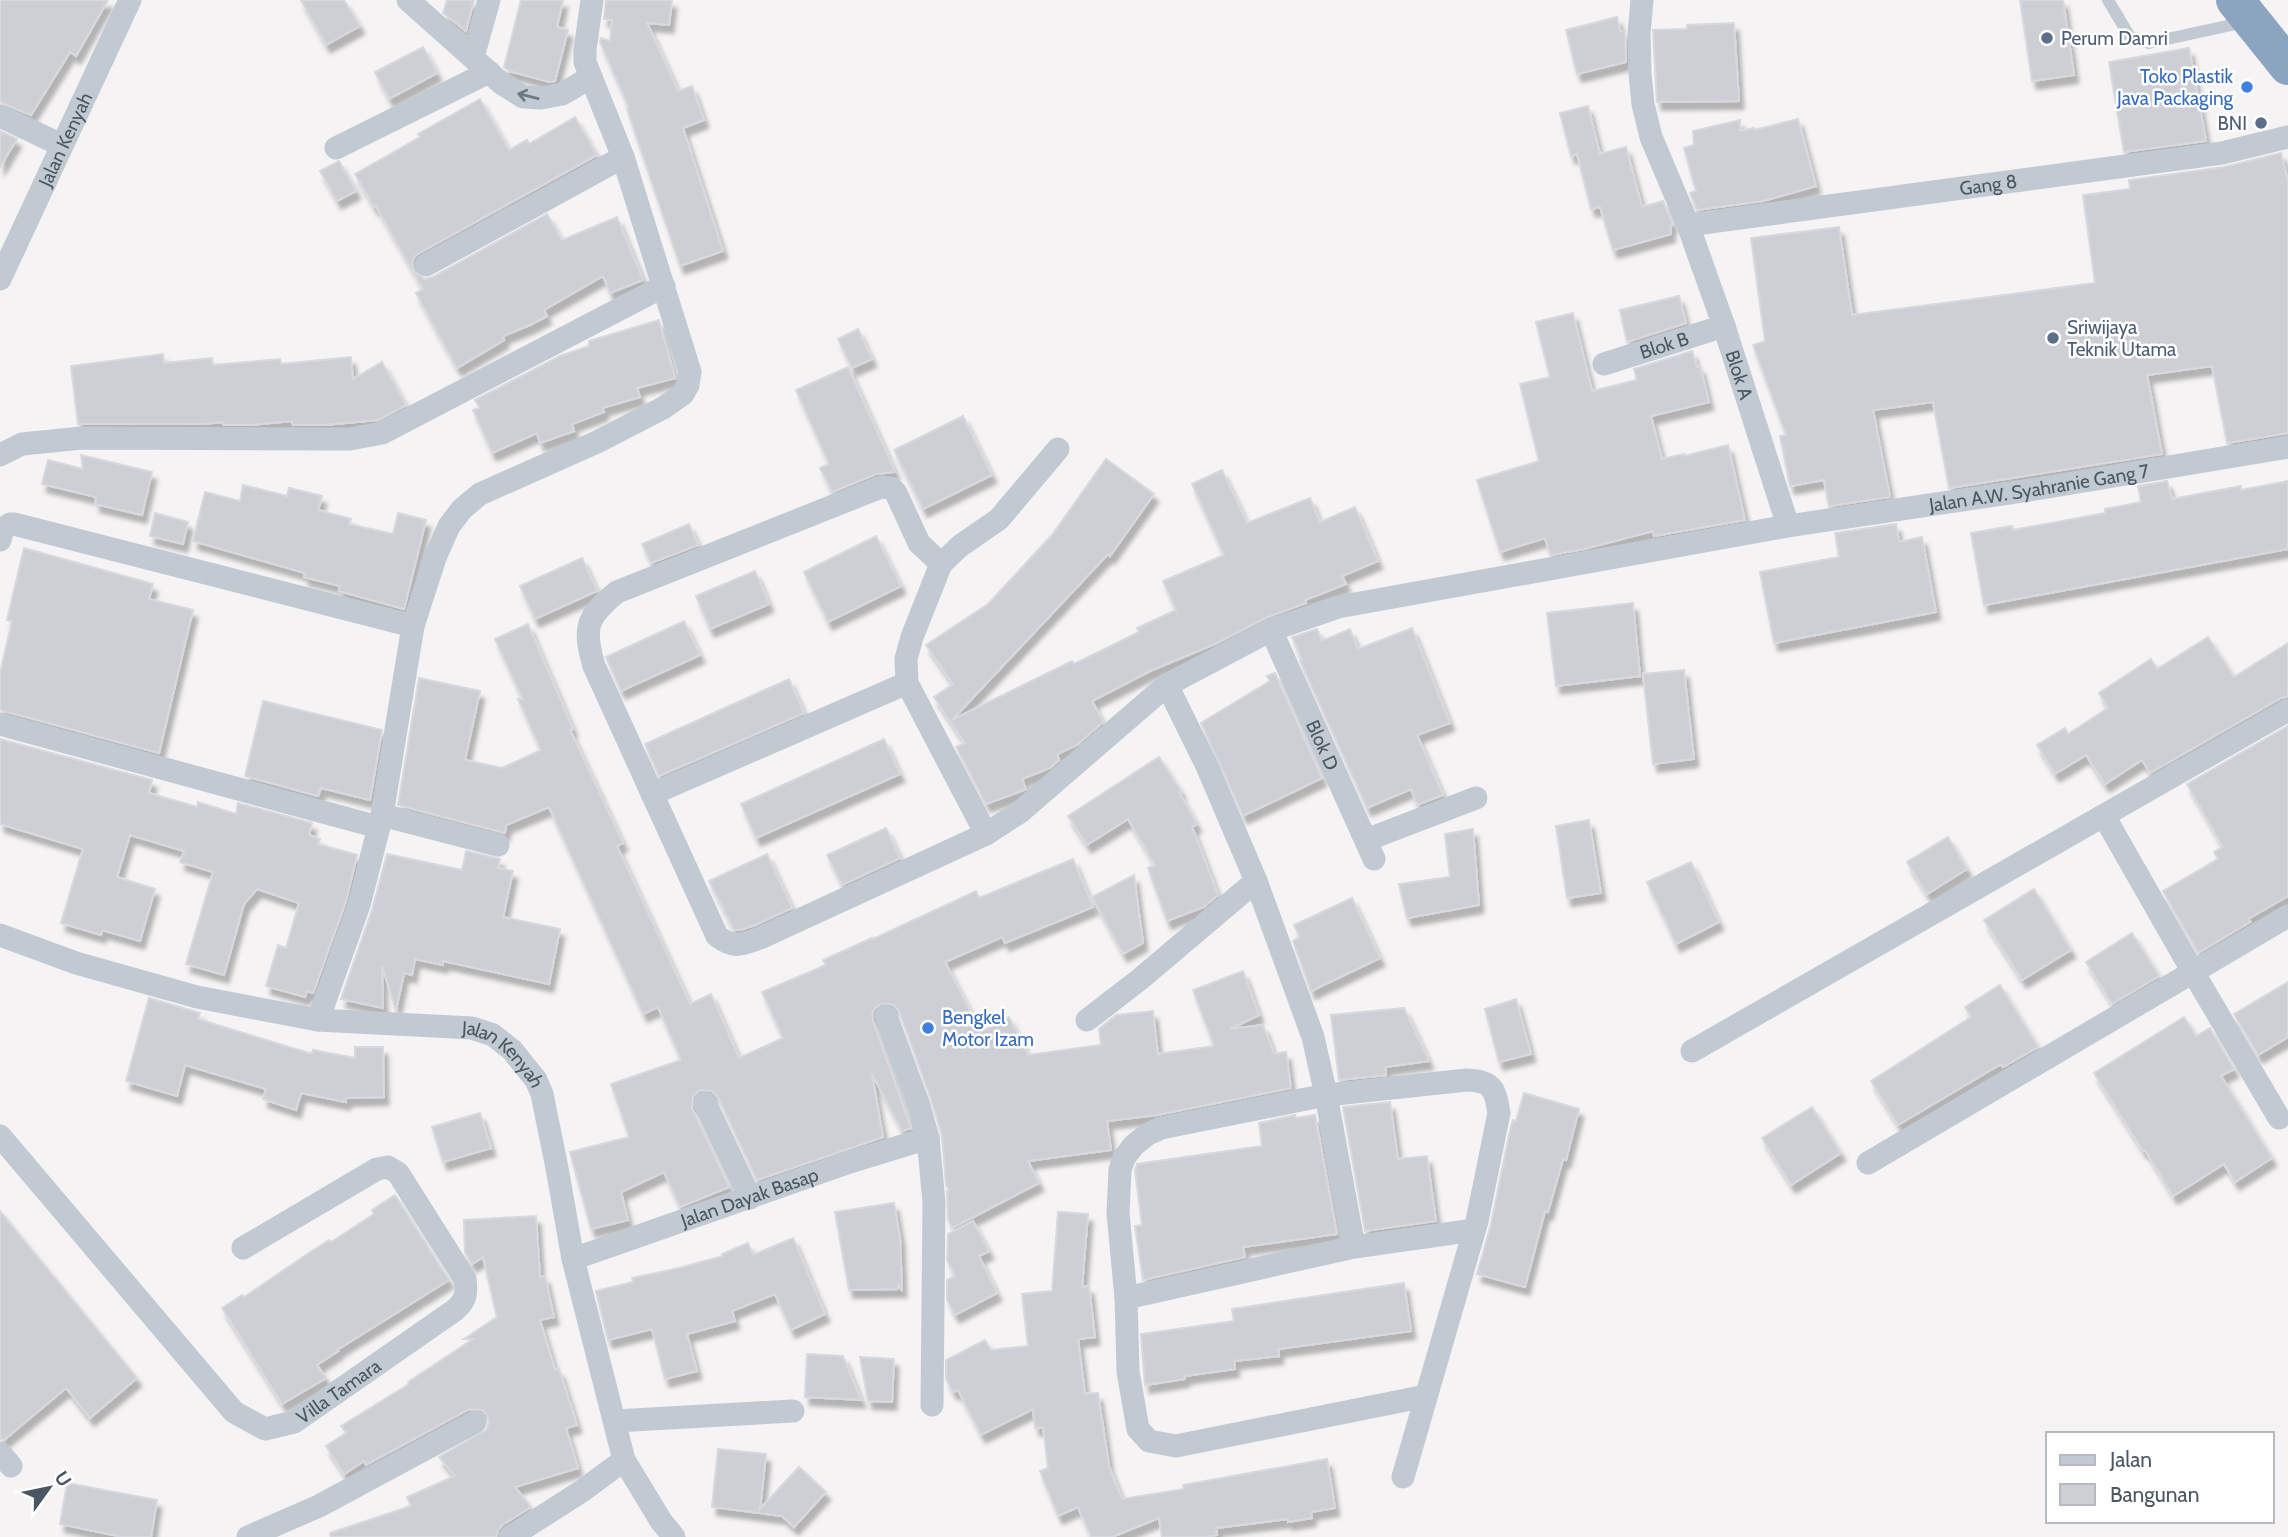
<svg xmlns="http://www.w3.org/2000/svg" width="2288" height="1537" viewBox="0 0 2288 1537" font-family="Cabin,sans-serif">
	<style>
		.building { fill: #cdcfd5; stroke: #d7d9de; stroke-width: 2; filter: url(#shadow) }
		.lines { fill: none; stroke-linecap: round; stroke-linejoin: round }
		.lane { stroke: #c1cad2; stroke-width: 12 }
		.street { stroke: #c1cad2; stroke-width: 23 }
		.highway { stroke: #8ba5c1; stroke-width: 38 }
		.oneway { stroke: #6e7983 }
		.service-dot { fill: #5c6f8a; stroke: #fff; stroke-width: 2.5 }
		.shop-dot { fill: #3f7fe0; stroke: #fff; stroke-width: 2.5 }
		.labels { text-anchor: middle; stroke-width: 5; stroke-linejoin: round; paint-order: stroke }
		.service-label { font-size: 19px; fill: #4e5e75; stroke: #fff; text-anchor: start }
		.shop-label { font-size: 19px; fill: #366cbe; stroke: #fff; text-anchor: end }
		.street-label { font-size: 19px; fill: #4a5661; stroke: #fff }
	</style>
	<defs>
		<filter id="shadow"><feDropShadow dx="4.5" dy="8" stdDeviation="2" flood-color="#0004"/></filter>
	</defs>
	<rect width="100%" height="100%" fill="#f5f3f3"/>
	<path class="building" d="M0,0H108L76,56L70,52L31,115L0,102Z
		M301,0H344L360,26L326,45Z
		M447,0H474L466,31L443,13Z
		M521,0H563L557,27L568,30L555,81L550,82L509,71L504,67Z
		M606,0H672L669,25L647,23L678,91L692,86L704,120L683,128L723,251L680,266L627,109L629,108L600,42L601,38L610,41L612,20L604,19Z
		M2020,0H2063L2074,75L2032,81Z
		M1617,17L1620,31H1625L1626,62L1577,74L1566,30Z
		M1734,23L1739,101L1657,102L1653,30L1687,29V25Z
		M423,47L437,73L389,99L375,72Z
		M2189,48L2206,141L2124,152L2109,62Z
		M480,99L509,150L527,140L529,144L575,117L597,155L419,253L414,257L412,264L414,272L425,279L433,277L547,214L562,240L617,217L643,280L610,293L603,276L544,310L547,316L530,325L503,336L504,340L457,368L416,293L423,289L376,206L374,207L355,174L420,137L418,134Z
		M1588,106L1600,154L1626,147L1642,207L1663,201L1673,225L1670,226L1671,234L1613,250L1600,207L1591,209L1577,154L1571,156L1560,113Z
		M1798,119L1816,186L1763,201L1697,210L1690,193L1696,191L1684,148L1694,145L1693,131L1740,120V131L1754,128V130Z
		M0,131L17,139L0,167Z
		M2281,153L2288,182V433L2227,443L2212,366L2147,375L2162,454L1949,488L1933,402L1873,410L1890,497L1829,506L1824,480L1790,486L1780,436L1786,435L1753,345L1765,341L1751,238L1839,227L1852,315L2095,283L2083,195L2130,189L2129,180L2224,167Z
		M339,161L356,191L337,201L320,171Z
		M1679,296L1686,323L1627,342L1620,310Z
		M1573,313L1592,391L1637,380L1634,369L1692,351L1697,367L1700,366L1709,402L1651,416L1662,459L1684,454V456L1728,445L1745,520L1654,536L1653,531L1584,549L1550,555L1545,538L1500,552L1477,480L1539,461L1520,384L1550,377L1536,322Z
		M659,320L675,378L637,388L640,397L602,408L604,412L572,424L574,431L540,443L537,433L492,453L473,410L480,408L475,400L560,356L589,346V341Z
		M858,329L872,359L852,368L838,339Z
		M163,354L164,363L212,358L213,365L280,359L281,364L351,357L353,379L382,362L406,405L378,420L324,425H293L292,421L250,425H223V422L203,424H78L71,366Z
		M848,367L895,472L876,474L832,492L820,468L829,464L796,390Z
		M963,416L992,475L923,509L894,450Z
		M81,455L152,472L142,515L95,504L96,497L42,484L48,460L83,469Z
		M1106,459L1154,494L1110,556L1108,554L952,720L1072,661L1074,664L1139,632L1137,628L1176,610L1163,581L1224,555L1192,484L1222,470L1247,523L1310,498L1320,522L1355,507L1378,561L1342,576L1346,584L1305,600L1306,603L1265,618L1217,643L1150,671L1092,701L1103,722L1077,745L1057,754L1059,760L1050,768L1022,779L1026,789L1024,790L986,804L956,747L965,743L934,697L953,684L926,645L988,604L1052,535Z
		M2167,481L2172,499L2241,486V490L2288,481V549L1984,605L1971,533L2012,526L2013,530L2105,513V509L2141,502L2138,486Z
		M243,485L287,496L289,488L322,496L318,510L351,519L349,524L393,534L398,513L426,520L404,609L339,591L340,586L304,577L305,573L193,541L205,492L240,501Z
		M155,513L188,522L183,544L150,536Z
		M689,524L698,545L651,563L642,544Z
		M1896,524L1899,542L1922,537L1936,612L1774,643L1760,572L1839,557L1835,533Z
		M876,536L901,586L828,622L804,572Z
		M24,548L153,584L149,599L193,610L159,753L0,710V673L12,621L7,620Z
		M582,558L597,591L535,619L520,586Z
		M755,571L769,604L710,629L696,596Z
		M1633,603L1640,676L1556,686L1547,613Z
		M684,621L700,655L621,691L606,657Z
		M528,624L573,729L570,730L623,843L617,846L690,1004L711,994L739,1058L783,1038L762,992L826,965L823,960L872,938L873,939L976,891L979,898L1073,859L1093,907L1005,943L1002,937L945,962L981,1032L1009,1017L1028,1055L1101,1045L1099,1029L1116,1015L1153,1011L1158,1054L1214,1046L1193,990L1243,971L1259,1015L1230,1029L1263,1025L1274,1054L1286,1052L1291,1088L1157,1115L1107,1121L1111,1150L1028,1161L1039,1183L952,1228L948,1219L947,1191L949,1190L946,1185L942,1136L932,1102L899,1011L894,1005L882,1003L875,1008L872,1014L873,1021L911,1128L902,1131L872,1074L883,1137L757,1180L718,1097L712,1091L700,1090L693,1096L692,1108L729,1187L680,1207L664,1172L621,1192L628,1220L591,1229L570,1152L629,1137L611,1084L681,1060L658,1007L643,1014L549,807L506,825L505,833L398,805L419,678L480,691L465,760L502,768L541,750L518,699L523,700L495,639Z
		M1412,628L1450,723L1417,735L1443,795L1417,805L1411,789L1367,808L1300,661L1302,660L1292,637L1317,629L1322,641L1350,629L1358,649Z
		M2208,637L2234,677L2288,643V696L2281,698L2150,773L2142,760L2105,784L2086,755L2055,774L2037,745L2065,728L2068,734L2108,708L2099,693L2151,659L2157,669Z
		M1684,670L1694,759L1653,764L1643,674Z
		M1275,673L1322,778L1243,816L1201,723L1270,681L1267,676Z
		M789,679L804,713L659,776L645,744Z
		M263,701L382,730L370,800L321,788L318,796L245,776Z
		M2288,726V896L2248,919L2250,922L2198,953L2163,891L2218,859L2214,852L2223,847L2187,784Z
		M0,739L152,780L149,793L197,807L198,802L236,814L238,803L312,823L309,835L320,839L318,844L357,855L346,901L313,993L307,991L305,997L266,986L278,945L286,948L299,903L257,889L244,904L224,975L186,964L213,872L180,862L184,851L130,835L117,877L155,889L140,941L102,930L101,935L61,923L83,849L0,824Z
		M884,739L900,774L756,838L741,804Z
		M1159,757L1181,791L1179,792L1197,824L1192,827L1218,895L1204,907L1167,921L1148,868L1155,865L1128,819L1087,845L1068,816Z
		M1589,820L1601,893L1567,898L1556,826Z
		M886,828L900,858L842,885L827,855Z
		M1473,829L1479,905L1407,918L1399,884L1450,877L1445,834Z
		M1948,837L1967,869L1927,894L1907,862Z
		M466,851L500,859L498,868L513,871L503,917L560,929L549,984L443,961V965L415,959L412,975L404,973L396,1010L382,966L383,1008L341,999L372,910L387,854L462,870Z
		M767,854L792,908L755,925L740,930H734L709,881Z
		M1691,862L1719,922L1676,944L1647,882Z
		M1134,875L1143,943L1123,954L1092,897Z
		M2034,889L2071,950L2022,980L1984,920Z
		M1352,898L1380,958L1311,991L1293,941L1300,937L1294,925Z
		M2132,933L2159,976L2112,1004L2086,962Z
		M2288,982V1037L2258,1055L2234,1014Z
		M2000,985L2038,1047L2003,1067L2001,1064L1898,1125L1871,1081L1971,1017L1965,1007Z
		M149,998L200,1013L198,1019L312,1054L313,1050L355,1058V1047H383L384,1097L346,1098V1102L301,1093L296,1110L263,1099L266,1089L185,1065L177,1096L126,1081Z
		M1516,999L1531,1054L1499,1062L1485,1009Z
		M1404,1008L1429,1061L1385,1067L1386,1075L1339,1080L1331,1015Z
		M2184,1017L2196,1036L2210,1028L2234,1069L2221,1076L2272,1158L2235,1182L2224,1164L2173,1196L2145,1150L2143,1151L2094,1073Z
		M1524,1093L1579,1109L1566,1160L1563,1159L1548,1212L1545,1211L1525,1287L1477,1274L1491,1224L1509,1135L1513,1120L1516,1121Z
		M1390,1102L1398,1159L1427,1156L1436,1221L1365,1231L1343,1107Z
		M1812,1107L1841,1153L1791,1185L1762,1138Z
		M480,1113L491,1148L443,1162L432,1127Z
		M1295,1115L1296,1118L1315,1115L1337,1234L1243,1247L1245,1257L1143,1280L1135,1226L1142,1225L1135,1170L1137,1164L1262,1146L1259,1123Z
		M395,1195L449,1280L337,1350L338,1351L317,1365L326,1378L282,1404L222,1308L242,1295L244,1297L306,1255L329,1240L331,1242L374,1214L372,1210Z
		M894,1203L900,1238L902,1291L898,1283V1289L849,1290L835,1212Z
		M0,1211L137,1378L90,1418L66,1388L4,1440L0,1439Z
		M1058,1212L1088,1214L1082,1287L1089,1286L1095,1337L1078,1339L1085,1394L1098,1393L1109,1466L1122,1499L1184,1489L1183,1485L1327,1459L1335,1508L1311,1512L1312,1518L1288,1522V1519L1216,1528L1217,1535L1205,1537H1162L1159,1518L1112,1537H1091L1078,1507L1058,1516L1040,1471L1048,1468L1043,1427L1035,1428L1033,1409L981,1435L958,1390L953,1392L946,1379V1360L985,1340L991,1350L1028,1346L1022,1294L1052,1291Z
		M536,1216L540,1277L545,1276L554,1317L540,1320L555,1370L559,1369L577,1425L566,1428L578,1468L515,1487L531,1507L502,1525L498,1530L496,1537H331L330,1533L411,1506L407,1497L455,1476L439,1457L486,1430L489,1422L487,1415L482,1410L469,1409L366,1465L364,1461L344,1474L326,1446L346,1433L341,1426L409,1384L408,1382L473,1339H464L497,1317L483,1257L472,1264L465,1253L464,1220Z
		M973,1221L989,1251L979,1256L997,1293L955,1315L947,1300V1280L955,1276L947,1260L948,1234Z
		M793,1238L825,1314L791,1330L775,1294L732,1311L735,1321L687,1334L697,1371L665,1379L652,1329L608,1340L596,1291L633,1282L632,1278L679,1268L723,1256L722,1254L748,1243L753,1255Z
		M1404,1283L1411,1331L1278,1349L1279,1356L1234,1361L1235,1369L1185,1376V1379L1145,1385L1141,1334L1234,1321L1232,1309Z
		M807,1354L843,1356L861,1400L805,1397Z
		M860,1357L894,1359L892,1402L868,1401Z
		M718,1449L766,1454L760,1509L799,1467L826,1492L794,1527L782,1516L712,1507Z
		M67,1483L157,1500L151,1537H123L60,1524Z"/>
	<g class="lines">
		<path class="lane" d="M2108,0L2130,37L2149,43L2245,22"/>
		<g class="street">
			<path d="M408,0L501,83L523,97L541,98L562,94L591,77"/>
			<path id="s1" d="M1642,0L1639,34L1640,74L1643,104L1651,137L1688,225L1724,326L1788,526"/>
			<path d="M473,57L489,0"/>
			<path d="M0,116L61,145"/>
			<path d="M336,148L489,72"/>
			<path id="s2" d="M1688,225L2222,153L2288,137"/>
			<path d="M426,265L623,157"/>
			<path id="s3" d="M0,279L130,0"/>
			<path id="s4" d="M1604,364L1724,326"/>
			<path d="M0,455L22,444L82,438L350,439L382,433L664,286"/>
			<path d="M0,540L3,529L10,524H14L413,626"/>
			<path id="s5" d="M941,564L919,543L896,493L891,488L881,487L617,592C586,617 583,628 594,666L717,936C735,949 740,945 760,938L986,834L1020,812L1167,685L1271,630L1338,607L1788,526L2036,489L2288,447"/>
			<path id="s6" d="M1271,630L1374,859"/>
			<path d="M1167,685L1207,766L1256,881L1313,1037L1326,1095L1467,1080C1493,1081 1495,1089 1499,1113L1477,1221L1403,1477"/>
			<path d="M0,724L378,827"/>
			<path d="M652,794L907,683"/>
			<path d="M382,815L498,845"/>
			<path d="M2104,816L2193,972L2288,916"/>
			<path d="M986,834L907,683L906,659L912,637L941,564L960,546L999,519L1058,449"/>
			<path d="M1366,840L1476,798"/>
			<path id="s7" d="M0,935L76,963L197,997L318,1020L472,1028L493,1035L512,1050L536,1080L542,1094L557,1168L573,1259L624,1460L661,1521L674,1537"/>
			<path d="M886,1016L919,1106L928,1138L934,1202L932,1405"/>
			<path d="M318,1020L359,905L382,815L413,626L435,558L449,526L462,509L480,494L597,442L663,408L683,394L688,385L690,372L623,157L585,62V50L592,0"/>
			<path d="M1087,1020L1139,980L1256,881"/>
			<path d="M1692,1051L2288,710"/>
			<path d="M705,1103L750,1198"/>
			<path id="s8" d="M0,1136L234,1412L265,1429L294,1422L455,1310C466,1300 467,1294 465,1279L398,1173L388,1167L377,1169L243,1248"/>
			<path d="M1868,1163L2193,972L2279,1118"/>
			<path d="M1354,1247L1326,1095L1161,1128L1148,1134L1134,1145L1124,1158L1120,1170L1118,1213L1126,1298L1128,1371L1138,1429L1149,1441L1176,1446L1426,1396"/>
			<path id="s9" d="M573,1259L850,1162L928,1138"/>
			<path d="M1126,1298L1354,1247L1474,1230"/>
			<path d="M615,1421L793,1411"/>
			<path d="M0,1453L11,1466"/>
			<path d="M248,1537L319,1506L475,1422"/>
			<path d="M510,1537L582,1491L624,1460"/>
		</g>
		<path class="highway" d="M2235,0L2288,66"/>
	</g>
	<defs><path id="oneway-shaft" d="M-6 0H5M1.5-3L5.5 0L1.5 3" fill="none" stroke-width="1.6" stroke-linecap="round" stroke-linejoin="round" transform="scale(1.75)"/></defs>
	<use class="oneway" href="#oneway-shaft" transform="translate(528 96) rotate(-166)"/>
	<g class="service-dot">
		<circle cx="2047" cy="38" r="7"/>
		<circle cx="2261" cy="123" r="7"/>
		<circle cx="2053" cy="338" r="7"/>
	</g>
	<g class="shop-dot">
		<circle cx="2247" cy="87" r="7"/>
		<circle cx="928" cy="1028" r="7"/>
	</g>
	<g class="labels">
		<g class="service-label">
			<text x="2061" y="45">Perum Damri</text>
			<text x="2247" y="130" text-anchor="end">BNI</text>
			<text x="2067" y="334">Sriwijaya<tspan x="2067" dy="22">Teknik Utama</tspan></text>
		</g>
		<g class="shop-label">
			<text x="2233" y="83">Toko Plastik<tspan x="2233" dy="22">Java Packaging</tspan></text>
			<text x="942" y="1024" text-anchor="start">Bengkel<tspan x="942" dy="22">Motor Izam</tspan></text>
		</g>
		<g class="street-label">
			<text dy="7" stroke="none"><textPath href="#s3" startOffset="154">Jalan Kenyah</textPath></text>
			<text dy="7" stroke="none"><textPath href="#s2" startOffset="303">Gang 8</textPath></text>
			<text dy="7" stroke="none"><textPath href="#s4" startOffset="63">Blok B</textPath></text>
			<text dy="7" stroke="none"><textPath href="#s1" startOffset="392">Blok A</textPath></text>
			<text dy="7" stroke="none"><textPath href="#s5" startOffset="2198">Jalan A.W. Syahranie Gang 7</textPath></text>
			<text dy="7" stroke="none"><textPath href="#s6" startOffset="126">Blok D</textPath></text>
			<text dy="7" stroke="none"><textPath href="#s7" startOffset="525">Jalan Kenyah</textPath></text>
			<text dy="7" stroke="none"><textPath href="#s9" startOffset="187">Jalan Dayak Basap</textPath></text>
			<text dy="7" stroke="none"><textPath href="#s8" startOffset="481">Villa Tamara</textPath></text>
		</g>
	</g>
	<rect x="2046" y="1432" width="228" height="91" fill="#ffffff" stroke="#b7bbc0" stroke-width="2"/>
	<rect x="2060" y="1455" width="35" height="10" fill="#c1cad2" stroke="#b7bbc0" stroke-width="2"/>
	<text x="2110" y="1467" font-size="21" fill="#4a5661">Jalan</text>
	<rect x="2060" y="1484" width="35" height="21" fill="#cdcfd5" stroke="#b7bbc0" stroke-width="2"/>
	<text x="2110" y="1502" font-size="21" fill="#4a5661">Bangunan</text>
	<g transform="translate(49 1488) rotate(57)" stroke="#ffffff" stroke-width="5" paint-order="stroke">
	<path d="M0-5L12 26L0 18L-12 26Z" fill="#4a5661"/>
	<text y="-10" font-size="19" font-weight="bold" text-anchor="middle" fill="#4a5661">U</text>
	</g>
</svg>
